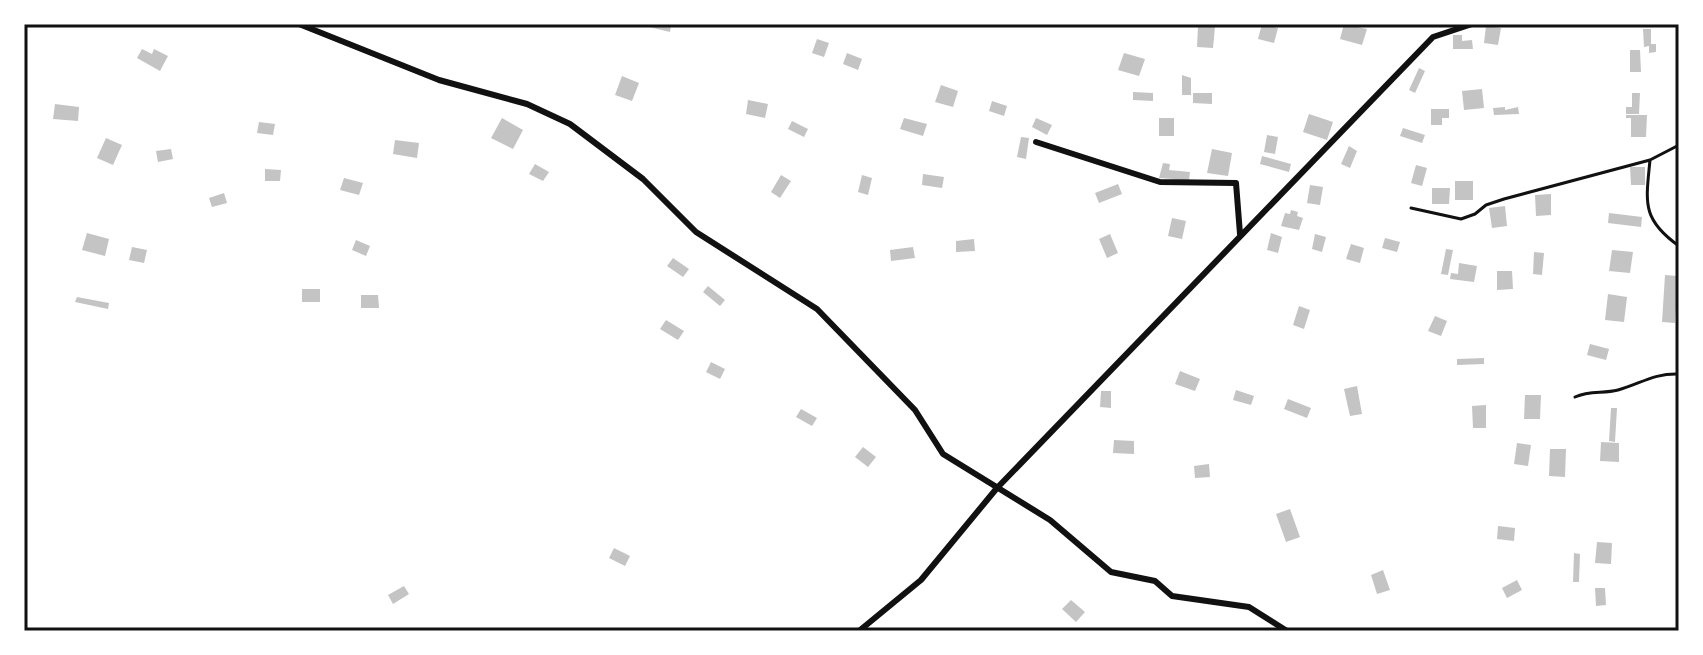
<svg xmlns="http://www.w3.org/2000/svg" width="1703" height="655" viewBox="0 0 1703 655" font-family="Helvetica,sans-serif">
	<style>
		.building { fill: #c4c4c4 }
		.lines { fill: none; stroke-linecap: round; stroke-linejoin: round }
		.service { stroke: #111; stroke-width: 3 }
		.minor { stroke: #111; stroke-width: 6 }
		.neatline { fill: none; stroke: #111; stroke-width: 3 }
	</style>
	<rect width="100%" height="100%" fill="#fff"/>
	<path class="building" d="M637,24H666L671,25L670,32Z
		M1262,24L1278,28L1274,43L1258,39Z
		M1344,24L1367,29L1362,45L1340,39Z
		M1198,26L1215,27L1213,48L1197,47Z
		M1486,26L1501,28L1498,45L1484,43Z
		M1643,29H1651V44H1656V52L1649,53V46L1644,47Z
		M1453,35H1462V41L1472,40L1473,49H1453Z
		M817,39L829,43L824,57L812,53Z
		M142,49L152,54L154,49L168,56L160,71L137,58Z
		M1630,50H1640L1641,72H1630Z
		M847,53L862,59L858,70L843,64Z
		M1124,53L1145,59L1139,76L1118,70Z
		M1419,68L1425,71L1415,93L1409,90Z
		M1182,75L1191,78V95H1182Z
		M622,76L639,83L632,101L615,95Z
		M941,85L958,91L953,107L935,102Z
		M1482,89L1484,108L1464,110L1462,91Z
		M1133,92L1153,93V101L1133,100Z
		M1193,93H1212V104L1193,103Z
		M1632,93H1640L1639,114H1626V107H1632Z
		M748,100L768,104L765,118L746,114Z
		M992,101L1007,106L1004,116L989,111Z
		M55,104L79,107L78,121L53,119Z
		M1505,107V110L1518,107L1519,114L1494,115L1493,108Z
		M1431,109H1449V118H1442V125H1431Z
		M1309,114L1333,122L1327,140L1303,132Z
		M1626,115H1647L1646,137H1631V118H1626Z
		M502,118L523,130L513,149L491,138Z
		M904,118L927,124L923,136L900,129Z
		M1036,118L1052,125L1047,135L1032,127Z
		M1159,118H1174V136H1159Z
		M792,121L808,129L804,137L788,129Z
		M259,122L275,124L273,135L257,133Z
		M1403,128L1425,135L1422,143L1400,136Z
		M1267,135L1278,137L1275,154L1264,152Z
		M1021,137L1029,138L1026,159L1017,157Z
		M106,138L122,145L113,165L97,158Z
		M395,140L419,143L417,158L393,154Z
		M1349,146L1357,151L1350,168L1341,164Z
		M171,149L173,159L158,162L156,151Z
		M1212,149L1232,153L1228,176L1207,173Z
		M1262,156L1291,164L1289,172L1260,164Z
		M1163,163L1170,164L1169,170L1190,172L1189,180L1159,178Z
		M535,164L549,172L543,181L529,174Z
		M1416,165L1427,168L1422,186L1411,183Z
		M1630,167H1645V185H1631Z
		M265,169L281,170L280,181H265Z
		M923,174L944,177L942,188L922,185Z
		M781,175L791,181L780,198L771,192Z
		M862,175L872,178L868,195L858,192Z
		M344,178L363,183L359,195L340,190Z
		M1455,181H1473V200H1455Z
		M1118,184L1122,194L1099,203L1095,193Z
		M1310,185L1323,187L1320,205L1307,203Z
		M1432,188H1450L1449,204H1432Z
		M224,193L227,203L212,207L209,198Z
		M1551,194V215L1536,216L1535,195Z
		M1505,206L1507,226L1492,228L1489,208Z
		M1291,210L1298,212L1297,216L1303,218L1299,230L1281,226L1285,213L1290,214Z
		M1609,213L1642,217L1641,227L1608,223Z
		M1172,218L1186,221L1182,239L1168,236Z
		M87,233L109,239L105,256L82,250Z
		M1271,233L1282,237L1278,253L1267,250Z
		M1110,234L1118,253L1107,258L1099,239Z
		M1315,234L1326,237L1322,252L1312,249Z
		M1385,238L1400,242L1397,252L1382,248Z
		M974,239L975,251L956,252V241Z
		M356,240L370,246L366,256L352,250Z
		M1351,244L1364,248L1360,263L1346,259Z
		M132,247L147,250L144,263L129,260Z
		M913,247L915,258L891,261L890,250Z
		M1446,249L1453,250L1448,275L1441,274Z
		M1612,250L1633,252L1630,273L1609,271Z
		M1534,252L1544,253L1542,275L1533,274Z
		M673,258L689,269L683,277L667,266Z
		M1459,263L1477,266L1474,282L1450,279L1451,273L1458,274Z
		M1497,271H1512L1513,289L1497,290Z
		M1665,275L1678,276L1675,323L1662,322Z
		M708,286L725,300L720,306L703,292Z
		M302,289H320V302H302Z
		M1608,294L1627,297L1624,322L1605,320Z
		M361,295H378L379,308H361Z
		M77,297L109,303L108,309L75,302Z
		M1299,306L1310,310L1304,329L1293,325Z
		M1435,316L1447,321L1441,336L1428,331Z
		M666,320L684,331L678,340L660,329Z
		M1590,344L1609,349L1606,360L1587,355Z
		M1484,358V364L1457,365V359Z
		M711,362L725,369L720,379L706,372Z
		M1180,371L1200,379L1195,391L1175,384Z
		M1357,386L1362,414L1350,416L1344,389Z
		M1236,390L1254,396L1251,405L1233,400Z
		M1101,391H1111V408L1100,407Z
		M1525,395H1541L1540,419H1524Z
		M1288,399L1311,408L1307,418L1284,409Z
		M1486,405V428H1473L1472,406Z
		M1611,408H1617L1615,442L1609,441Z
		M801,409L817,418L812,426L796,417Z
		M1114,440L1134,441V454L1113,453Z
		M1601,442L1619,443V462L1600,461Z
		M1517,443L1531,445L1528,466L1514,464Z
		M863,447L876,457L868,467L855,457Z
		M1550,449H1566L1565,477L1549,476Z
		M1209,464L1210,477L1195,478L1194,466Z
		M1290,509L1300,537L1286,542L1276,514Z
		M1498,526L1515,528L1514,541L1497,539Z
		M1597,542L1612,543L1611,564L1595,563Z
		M614,548L630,556L625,566L609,558Z
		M1574,553L1580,554L1579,582H1573Z
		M1383,570L1390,590L1377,594L1371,575Z
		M1517,580L1522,590L1507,598L1502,588Z
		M404,586L409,594L393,604L388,595Z
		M1595,588H1605L1606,605L1596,606Z
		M1071,600L1085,612L1076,622L1062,609Z"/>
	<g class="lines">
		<path class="service" d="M1650,160C1646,202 1641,219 1679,246
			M1411,208L1461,219L1475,214L1486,205L1504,199L1650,160L1679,145
			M1575,397C1590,390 1603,394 1618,390C1640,384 1654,373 1679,374"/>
		<path class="minor" d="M299,24L439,80L527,104L570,124L643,179L696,232L817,309L915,410L943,454L1050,520L1111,572L1155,581L1172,596L1249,607L1287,631
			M1036,142L1160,182L1236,183L1240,234
			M859,631L921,580L997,488L1433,37L1472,24"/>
	</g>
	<rect width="1703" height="655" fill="none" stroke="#ffffff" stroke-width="52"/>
	<rect x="26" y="26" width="1651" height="603" class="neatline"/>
</svg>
